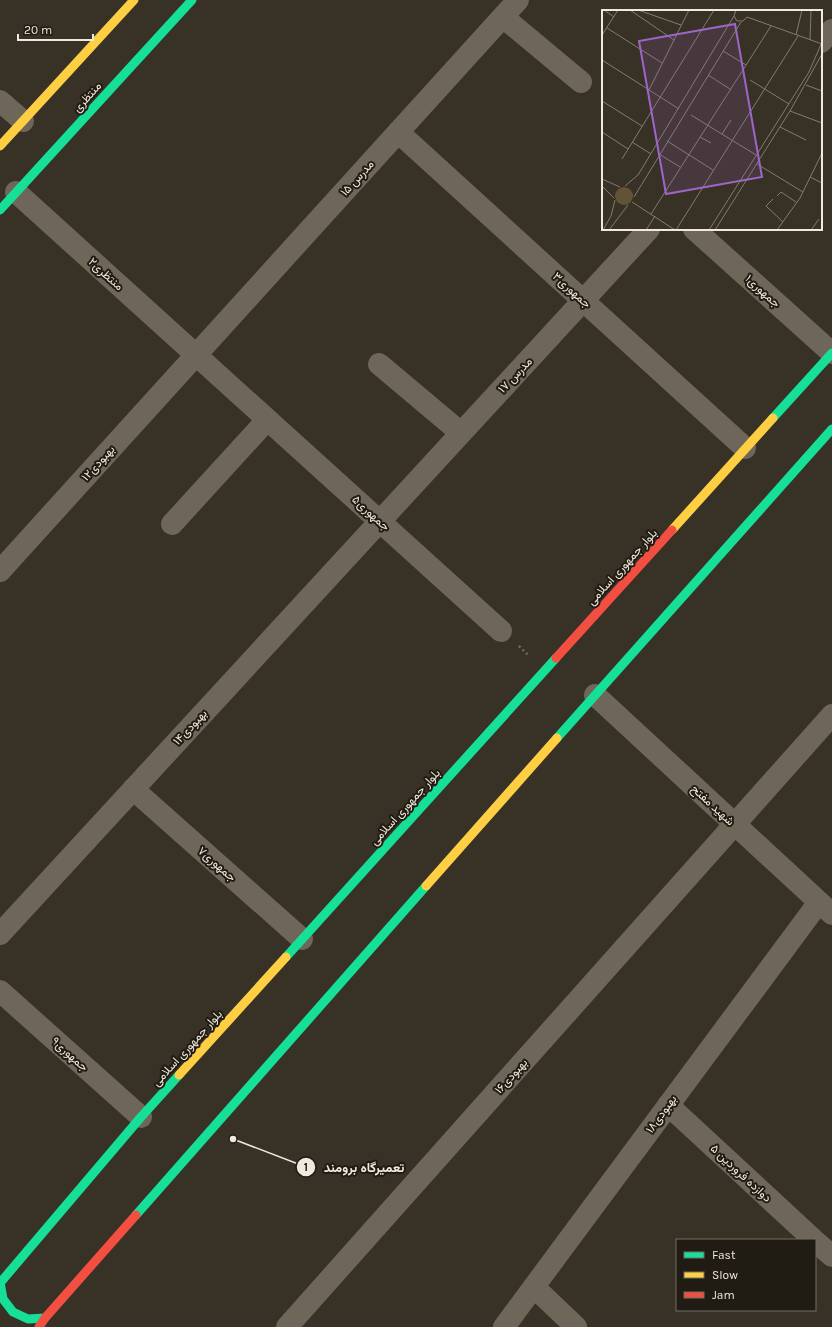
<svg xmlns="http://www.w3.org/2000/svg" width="832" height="1327" viewBox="0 0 832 1327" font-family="Karla,Vazirmatn,sans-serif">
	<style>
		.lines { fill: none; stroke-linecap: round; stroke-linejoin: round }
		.path { stroke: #746d62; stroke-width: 2.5; stroke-dasharray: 2 3; stroke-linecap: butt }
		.street { stroke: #6e6759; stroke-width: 22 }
		.fast { stroke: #16e098; stroke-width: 9 }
		.slow { stroke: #ffcf43; stroke-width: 9 }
		.jam { stroke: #f24e42; stroke-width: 9 }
		.labels { text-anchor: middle; stroke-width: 4; stroke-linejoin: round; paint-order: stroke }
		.street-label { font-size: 12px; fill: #f0e9dd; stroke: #211c13 }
		.inset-road { fill: none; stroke: #827b6f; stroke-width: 1 }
		.view { fill: #9e65c8; fill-opacity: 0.15; stroke: #9e65c8; stroke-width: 2 }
		.inset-edge { fill: none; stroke: #f0e9dd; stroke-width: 2 }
		.leader { fill: none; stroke: #f0e9dd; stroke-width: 1.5 }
		.callout-dot { fill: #f0e9dd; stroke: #211c13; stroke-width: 1.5 }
		.mark-label { font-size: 12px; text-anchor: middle; font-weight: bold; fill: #111 }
		.callout-label { font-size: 13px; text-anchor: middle; font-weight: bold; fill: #f0e9dd; stroke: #211c13; stroke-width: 4; stroke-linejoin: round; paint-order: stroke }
	</style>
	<rect width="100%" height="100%" fill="#383126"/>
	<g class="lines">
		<path class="path" d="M519,646L528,655"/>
		<path class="street" d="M503,17L581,82
			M821,42L832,30
			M0,101L23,121
			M398,132L745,448
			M16,192L501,631
			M694,229L832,353
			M379,364L461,433
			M172,524L267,420
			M0,571L518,0
			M595,695L832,914
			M133,789L302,939
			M0,934L649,229
			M0,991L141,1117
			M668,1105L814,1240
			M815,1241L832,1256
			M534,1287L576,1327
			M287,1327L832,715
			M504,1327L819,902"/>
		<path class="fast" d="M0,210L192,0
			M773,418L832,353
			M557,738L832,429
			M286,957L556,658
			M136,1215L426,886
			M0,1282L3,1299L13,1312L28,1319L45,1318
			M0,1283L141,1117L179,1075"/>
		<path class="slow" d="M0,146L134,0
			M672,530L773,418
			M426,886L557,738
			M179,1075L286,957"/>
		<path class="jam" d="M556,658L672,530
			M39,1327L45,1318L136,1215"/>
	</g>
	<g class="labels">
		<g class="street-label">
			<text transform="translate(87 97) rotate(-48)" y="4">منتظری</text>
			<text transform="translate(357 178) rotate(-48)" y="4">مدرس ۱۵</text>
			<text transform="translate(106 274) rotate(42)" y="4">منتظری۲</text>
			<text transform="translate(572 290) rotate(42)" y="4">جمهوری۳</text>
			<text transform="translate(763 291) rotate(42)" y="4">جمهوری۱</text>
			<text transform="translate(515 375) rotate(-47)" y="4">مدرس ۱۷</text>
			<text transform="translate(98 463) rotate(-48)" y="4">بهبودی۱۲</text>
			<text transform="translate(371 513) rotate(42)" y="4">جمهوری۵</text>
			<text transform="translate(622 567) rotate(-48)" y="4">بلوار جمهوری اسلامی</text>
			<text transform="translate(190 727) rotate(-47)" y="4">بهبودی۱۴</text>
			<text transform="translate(713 805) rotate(43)" y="4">شهید مفتح</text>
			<text transform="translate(405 807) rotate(-48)" y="4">بلوار جمهوری اسلامی</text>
			<text transform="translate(217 864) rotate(41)" y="4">جمهوری۷</text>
			<text transform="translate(187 1048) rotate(-48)" y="4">بلوار جمهوری اسلامی</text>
			<text transform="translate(70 1054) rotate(42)" y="4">جمهوری۹</text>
			<text transform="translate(511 1076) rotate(-48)" y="4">بهبودی۱۶</text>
			<text transform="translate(661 1114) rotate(-54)" y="4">بهبودی۱۸</text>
			<text transform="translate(741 1173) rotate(43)" y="4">دوازده فروردین ۵</text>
		</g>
	</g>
	<g transform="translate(602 10)">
		<rect width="220" height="220" fill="#383126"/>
		<path d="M13 186a9 9 0 1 1 18 0a9 9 0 1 1-18 0Z" fill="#625336"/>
		<path class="inset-road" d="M2,0L12,7M28,0L72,30M36,0L79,15M134,0L132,6L135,11H141L145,7M145,7L220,34M5,18L60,53M0,25L16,0M194,25L200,0M208,30L209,1M121,41L144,55M0,50L77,99M106,65L128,79M148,70L187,94M204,75L220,81M47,80L87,0M0,91L40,116M188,101L220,113M89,105L154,145M178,117L204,130M0,122L26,139M120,124L129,110M98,127L109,133M65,131L111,160M30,132L49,144M57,144L78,157M20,149L112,0M155,154L201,182M208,167L220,173M0,169L18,177M0,176L12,188M23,176L36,165L132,6M175,186L179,182L194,192M32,187L139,12M171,189L164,196L181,212M30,192L73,220M49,204L169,16M1,220L9,206L13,190M7,220L26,195M44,220L53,206M74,220L196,26M107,220L207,62L220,32M113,220L188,101L220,44M175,220L198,188L220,143M209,220L217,209"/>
		<path class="view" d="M133,14L160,167L64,184L37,31Z"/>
		<rect width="220" height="220" class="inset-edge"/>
	</g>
	<path class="leader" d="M233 1139L306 1167"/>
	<g class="callout-dot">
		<circle cx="233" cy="1139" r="4"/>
		<circle cx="306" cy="1167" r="10"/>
	</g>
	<g class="mark-label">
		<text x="306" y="1171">1</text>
	</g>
	<g class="callout-label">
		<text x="364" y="1172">تعمیرگاه برومند</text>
	</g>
	<rect x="676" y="1239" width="140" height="72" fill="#211c13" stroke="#746e64"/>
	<rect x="684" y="1252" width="20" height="6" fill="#16e098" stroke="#746e64"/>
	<text x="712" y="1259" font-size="12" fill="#f0e9dd">Fast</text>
	<rect x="684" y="1272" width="20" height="6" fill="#ffcf43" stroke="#746e64"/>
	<text x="712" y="1279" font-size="12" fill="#f0e9dd">Slow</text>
	<rect x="684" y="1292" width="20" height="6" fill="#f24e42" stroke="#746e64"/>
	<text x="712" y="1299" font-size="12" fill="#f0e9dd">Jam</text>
	<path d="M18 34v6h75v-6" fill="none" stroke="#f0e9dd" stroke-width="2"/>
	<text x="24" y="34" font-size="12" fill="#f0e9dd" stroke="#211c13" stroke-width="3" paint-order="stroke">20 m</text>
</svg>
